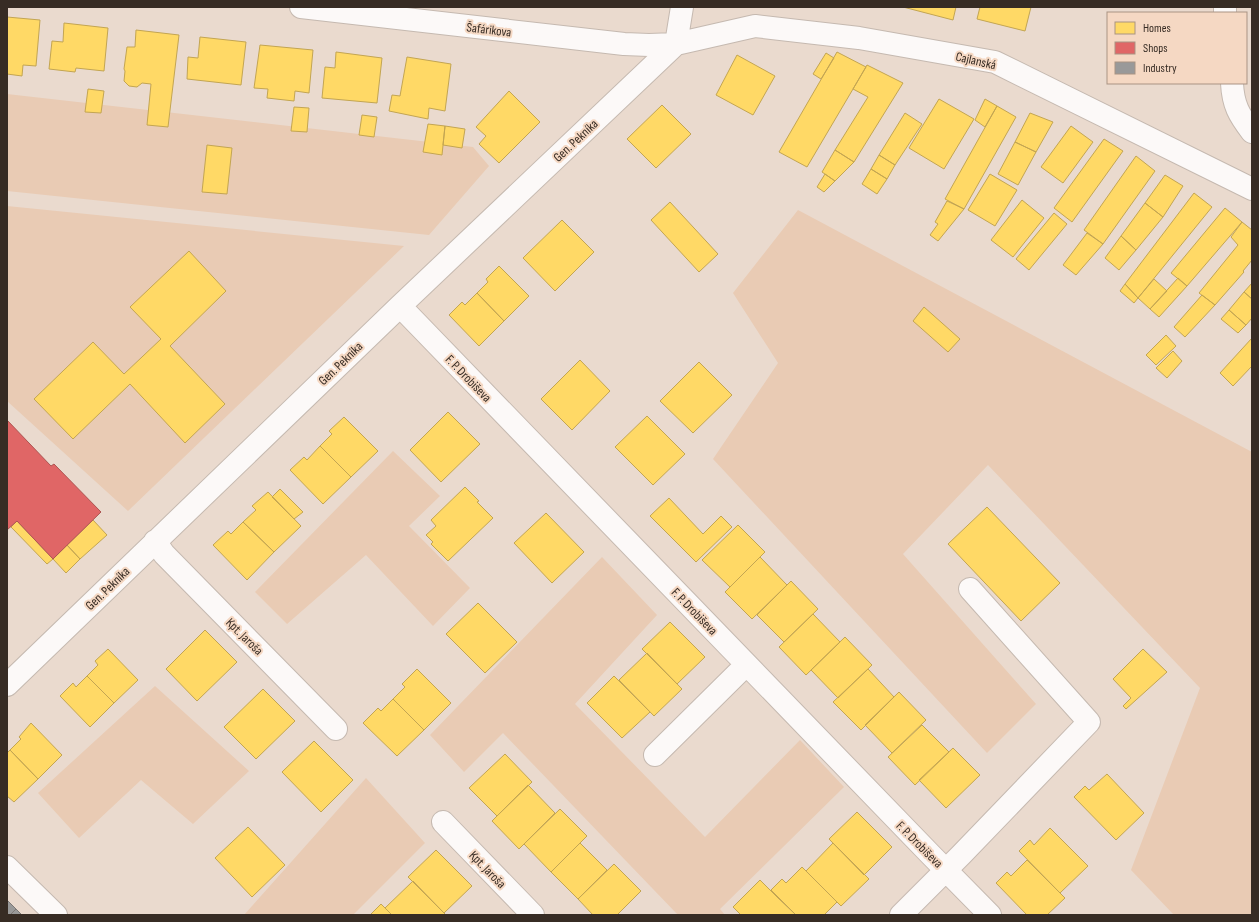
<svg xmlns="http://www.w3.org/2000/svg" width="1259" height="922" viewBox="0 0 1259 922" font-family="'Sofia Sans Condensed',sans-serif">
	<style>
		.green { fill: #e9cbb4 }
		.homes { fill: #ffd966; stroke: #c3a552 }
		.shops { fill: #e06666; stroke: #ad5552 }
		.industry { fill: #999; stroke: #7c7876 }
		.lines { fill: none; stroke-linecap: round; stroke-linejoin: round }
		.minor-casing { stroke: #c5b9b0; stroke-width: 24 }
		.minor { stroke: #fcf9f8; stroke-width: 22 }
		.labels { text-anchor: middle; stroke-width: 4; stroke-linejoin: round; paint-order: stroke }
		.street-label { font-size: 13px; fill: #372c24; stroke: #f5d8c3 }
	</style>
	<rect width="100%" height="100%" fill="#eadace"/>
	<path class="green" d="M7,94L473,147L489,166L429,235L7,191Z
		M7,206L404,246L128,511L7,401Z
		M798,210L1252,452V915H1174L1131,870L1200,688L988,465L903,554L1036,704L987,753L713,459L778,363L733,293Z
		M393,451L440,496L409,526L470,588L433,626L366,555L287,624L255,592Z
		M602,557L657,615L575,704L705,837L800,740L844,787L720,909L725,915H678L503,733L464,772L430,735Z
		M155,686L249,771L193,824L141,780L79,838L38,793Z
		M366,778L425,843L353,915H244Z"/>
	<path class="homes" d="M903,7H956L953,20Z
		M980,7H1031L1025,31L977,19Z
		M7,17L40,20L36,66L23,65L22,76L7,74Z
		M64,23L108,28L104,71L76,68L75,72L49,69L52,41L63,42Z
		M136,30L179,35L168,127L147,125L151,84L142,83L137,87L129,86L124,81L125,71L124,69L127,47H135Z
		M200,37L246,42L241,85L187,79L188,57L198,58Z
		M260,45L313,50L309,93L295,91L294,101L267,98L268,89L254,88Z
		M336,52L382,58L377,103L322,98L325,67L335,68Z
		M837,52L866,67L807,167L779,152Z
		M826,53L834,58L821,79L813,74Z
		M737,55L775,76L753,115L716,95Z
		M407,57L451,64L445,111L429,108L428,119L389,111L392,95L400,96Z
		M867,65L903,83L854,162L835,150L868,97L853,89Z
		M88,89L104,91L101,113L85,112Z
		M509,91L540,122L499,163L479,144L486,136L476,127Z
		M939,99L974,119L944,169L909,148Z
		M985,99L997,106L985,127L975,120Z
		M662,105L691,134L656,168L627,139Z
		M997,106L1016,117L964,209L945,199Z
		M294,107L309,108L307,132L291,131Z
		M905,113L922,124L895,165L879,155Z
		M1030,113L1053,122L1036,152L1015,142Z
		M362,115L377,117L374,137L359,135Z
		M428,124L445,126L442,155L423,152Z
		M445,126L465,129L462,148L443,145Z
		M1071,126L1093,142L1063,183L1041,167Z
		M1104,139L1123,151L1072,222L1054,208Z
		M1015,142L1036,152L1018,185L998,174Z
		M207,145L232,148L227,194L202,192Z
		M835,150L854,162L835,181L822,172Z
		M879,155L895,165L887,179L871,169Z
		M1136,156L1155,171L1103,244L1084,230Z
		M871,169L887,179L877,194L862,184Z
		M825,174L835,181L824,192L817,187Z
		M990,174L1017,190L995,226L968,210Z
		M1165,175L1183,186L1163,217L1145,203Z
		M1194,193L1212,207L1138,298L1125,284Z
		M1022,200L1044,218L1013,257L991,240Z
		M947,201L964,209L938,241L930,235L938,224L935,222Z
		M670,202L718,254L699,272L651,220Z
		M1145,203L1163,217L1136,250L1121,236Z
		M1225,208L1242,222L1187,286L1171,273Z
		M1054,213L1067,224L1029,270L1016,259Z
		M562,220L594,252L555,291L523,258Z
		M1242,222L1252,230V260L1243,271L1244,272L1215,305L1199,293L1238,245L1231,237Z
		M1087,233L1103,244L1076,275L1063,265Z
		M1121,236L1136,250L1119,270L1105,258Z
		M189,251L226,291L170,346L225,404L185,443L130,384L73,439L34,399L93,342L124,374L161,339L130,307Z
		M499,266L529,296L504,321L477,293L488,282L486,279Z
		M1178,278L1187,286L1159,317L1150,309Z
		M1154,279L1167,291L1150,309L1138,298Z
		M1252,283V299L1244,292Z
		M1125,284L1138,298L1134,303L1120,291Z
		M1244,292L1252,299V318L1246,325L1229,310Z
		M477,293L504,321L479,346L449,315L462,302L465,305Z
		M1202,295L1215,305L1185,337L1174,327Z
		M924,307L960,339L948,352L913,321Z
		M1229,310L1246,325L1238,333L1221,319Z
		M1166,335L1176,346L1156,365L1146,355Z
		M1252,338V366L1233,386L1220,373Z
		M1173,351L1182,361L1167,378L1156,368Z
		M580,360L610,391L572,430L541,399Z
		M699,362L732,395L693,433L660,401Z
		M448,412L480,444L441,482L410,450Z
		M647,416L685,454L653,485L615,447Z
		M344,417L378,451L351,477L320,446L332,434L329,431Z
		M320,446L351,477L323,504L290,470L304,457L307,460Z
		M465,487L479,501L477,502L493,518L448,561L431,544L433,542L426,535L436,526L431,520Z
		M280,489L303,512L294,519L272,497Z
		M268,492L301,526L274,552L243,522L256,510L252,506Z
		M669,498L703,534L721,516L732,527L696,562L650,516Z
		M987,507L1060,583L1021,621L948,544Z
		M546,513L584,552L552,583L514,543Z
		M93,520L107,535L80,559L67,545Z
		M17,521L53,559L47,564L11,527Z
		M243,522L274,552L247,580L213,545L228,531L231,534Z
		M738,525L765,552L730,587L702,560Z
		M67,545L80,559L66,573L53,559Z
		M760,557L787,585L752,619L725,592Z
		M791,581L818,609L784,642L757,615Z
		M478,603L517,642L485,673L446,634Z
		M813,614L840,642L806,675L779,647Z
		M670,622L705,657L677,684L642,649Z
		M205,630L237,662L197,701L166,669Z
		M845,637L872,665L838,698L811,670Z
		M108,649L138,680L114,703L87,676L98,665L95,661Z
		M1143,649L1167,672L1126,709L1123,706L1131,698L1113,679Z
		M647,653L682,689L654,716L619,680Z
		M417,669L451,703L424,730L393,699L405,687L402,684Z
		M868,669L894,697L861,730L833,702Z
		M87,676L114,703L90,727L60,696L73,683L76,687Z
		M614,676L650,712L622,738L587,703Z
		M263,689L295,721L256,759L224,727Z
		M899,692L926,720L892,753L865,725Z
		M393,699L424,730L397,756L363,723L378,708L381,711Z
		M31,723L62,755L38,779L10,750L21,739L19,737Z
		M922,725L949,752L915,785L888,757Z
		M314,741L353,780L321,812L282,772Z
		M953,748L980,775L946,808L919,780Z
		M10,750L38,779L14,802L7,796V753Z
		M505,754L532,782L497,816L469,788Z
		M1107,774L1144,813L1116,840L1074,797L1085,786L1089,790Z
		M528,785L555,813L519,849L492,821Z
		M560,809L587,836L551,872L524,844Z
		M857,812L892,847L864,875L829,839Z
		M248,827L285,865L252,897L215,858Z
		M1050,828L1088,866L1060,893L1019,851L1030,840L1034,845Z
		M580,843L607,870L578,899L551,872Z
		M833,843L869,879L841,906L806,871Z
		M436,850L472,886L444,913L408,877Z
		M1027,860L1065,898L1047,915H1027L996,883L1007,872L1011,876Z
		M614,864L641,891L617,915H593L578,899Z
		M802,867L837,902L824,915H796L771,890L782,879L786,883Z
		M760,880L778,898L796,915H741L733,907Z
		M413,881L444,913L446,915H392L385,908Z
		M381,904L392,915H370Z"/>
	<path class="shops" d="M7,420L51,466L54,464L101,512L53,559L17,521L7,530Z"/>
	<path class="industry" d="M7,900L16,909L10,915H7Z
		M16,909L22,915H10Z"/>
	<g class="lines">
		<g class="minor-casing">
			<path id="minor" d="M301,7L624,44L649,45L676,44L755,26L859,38L995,62L1252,189
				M1225,13V7
				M676,44L682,7
				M1232,83C1233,105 1239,115 1252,132
				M400,306L930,854L990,915
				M155,541L164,554L336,729
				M7,685L400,306L676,44
				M655,755L746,665
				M443,822L533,915
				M7,867L56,915
				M901,915L961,855L1089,722L970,589"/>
		</g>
		<use href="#minor" class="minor"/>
	</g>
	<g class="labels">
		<g class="street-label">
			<text transform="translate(489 29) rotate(7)" y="5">Šafárikova</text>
			<text transform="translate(976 60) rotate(13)" y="5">Cajlanská</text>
			<text transform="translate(575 140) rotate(-43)" y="5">Gen. Pekníka</text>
			<text transform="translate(340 363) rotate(-44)" y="5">Gen. Pekníka</text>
			<text transform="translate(469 378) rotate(46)" y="5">F. P. Drobiševa</text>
			<text transform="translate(107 588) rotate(-44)" y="5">Gen. Pekníka</text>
			<text transform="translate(695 611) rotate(46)" y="5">F. P. Drobiševa</text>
			<text transform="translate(245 636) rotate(45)" y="5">Kpt. Jaroša</text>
			<text transform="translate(920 844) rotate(45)" y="5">F. P. Drobiševa</text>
			<text transform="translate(488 869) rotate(46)" y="5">Kpt. Jaroša</text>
		</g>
	</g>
	<rect width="1259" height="922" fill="none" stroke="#372c24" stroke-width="16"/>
	<rect x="1107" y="12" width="140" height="72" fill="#f5d8c3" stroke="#a99383"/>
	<rect x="1115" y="22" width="20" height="12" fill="#ffd966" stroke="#a99383"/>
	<text x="1143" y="32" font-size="12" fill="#372c24">Homes</text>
	<rect x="1115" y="42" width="20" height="12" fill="#e06666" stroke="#a99383"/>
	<text x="1143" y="52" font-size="12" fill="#372c24">Shops</text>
	<rect x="1115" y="62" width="20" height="12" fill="#999999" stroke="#a99383"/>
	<text x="1143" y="72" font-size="12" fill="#372c24">Industry</text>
</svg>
